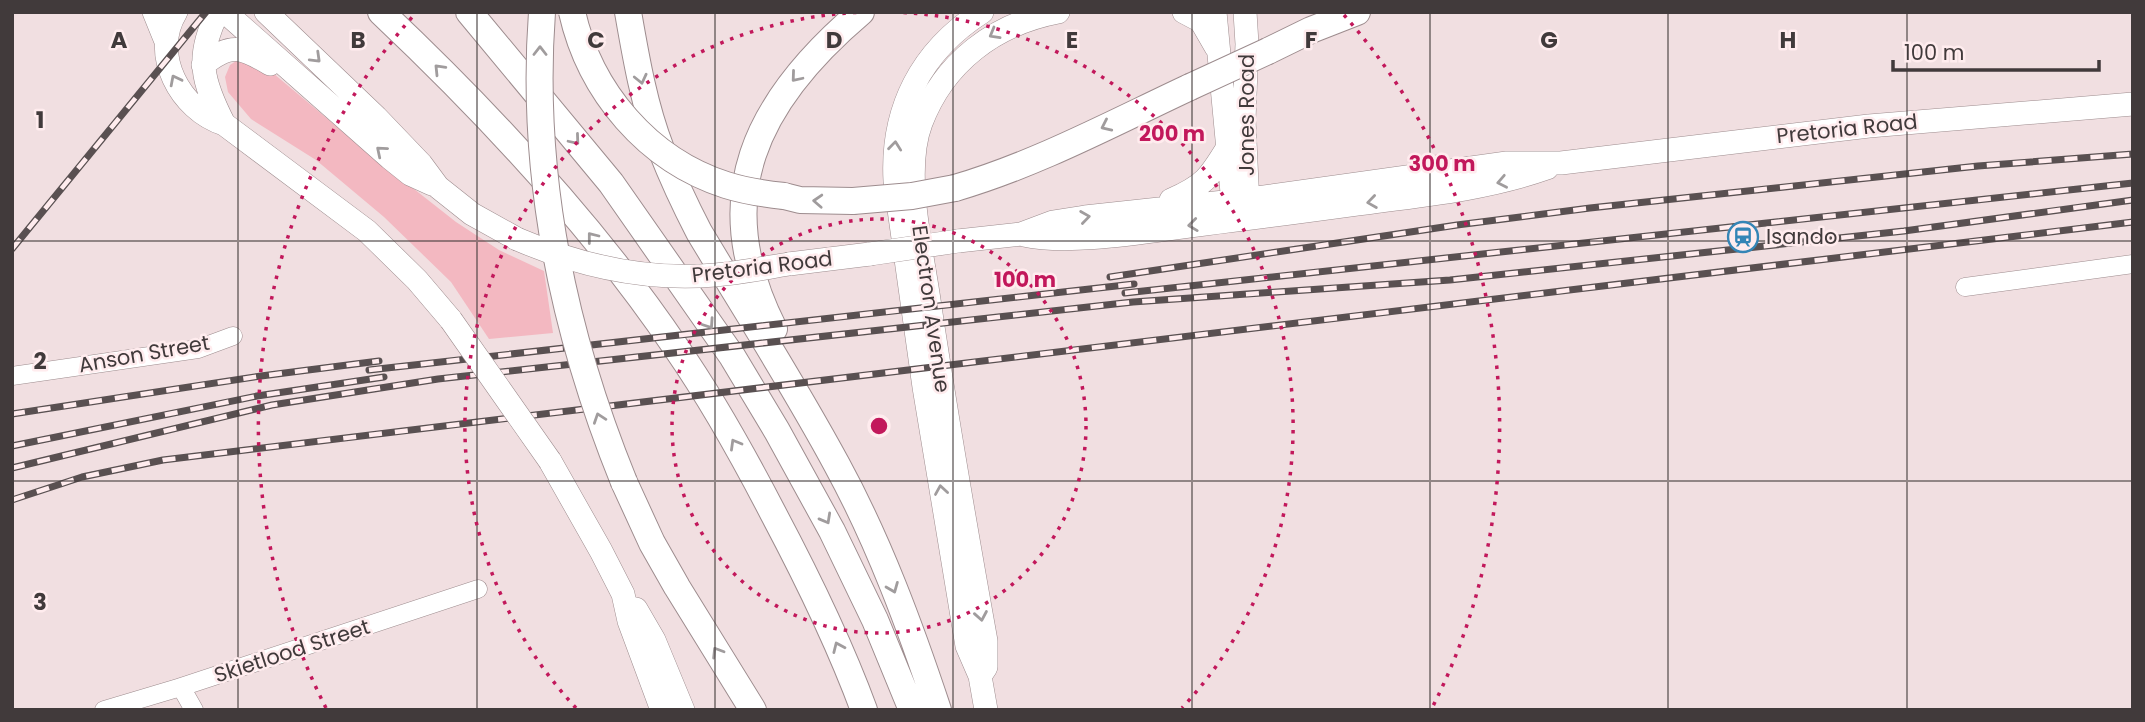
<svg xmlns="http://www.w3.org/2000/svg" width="2145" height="722" viewBox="0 0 2145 722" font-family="Poppins,sans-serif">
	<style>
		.green { fill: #f3b8c1 }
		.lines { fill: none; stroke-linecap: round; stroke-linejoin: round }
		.minor-casing { stroke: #9d8c8e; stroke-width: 19 }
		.major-casing { stroke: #9d8c8e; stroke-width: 24 }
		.highway-casing { stroke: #9d8c8e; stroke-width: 28 }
		.minor { stroke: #fff; stroke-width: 18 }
		.major { stroke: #fff; stroke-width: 23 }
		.highway { stroke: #fff; stroke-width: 26 }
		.rail-casing { stroke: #595051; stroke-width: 7 }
		.rail { stroke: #ffecee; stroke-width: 4.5; stroke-dasharray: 13; stroke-linecap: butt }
		.major-bridge-casing { stroke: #9d8c8e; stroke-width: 24; stroke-linecap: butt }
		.highway-bridge-casing { stroke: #9d8c8e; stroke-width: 28; stroke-linecap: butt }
		.major-bridge { stroke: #fff; stroke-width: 23 }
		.highway-bridge { stroke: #fff; stroke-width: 26 }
		.oneway { stroke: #a09c9d }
		.grid { fill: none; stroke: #413a3b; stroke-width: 2; stroke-opacity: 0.55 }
		.ring { fill: none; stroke: #c2185b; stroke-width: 3.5; stroke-dasharray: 3.5 7 }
		.labels { text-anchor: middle; stroke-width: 5; stroke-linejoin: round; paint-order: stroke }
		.street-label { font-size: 21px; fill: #413a3b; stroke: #ffecee }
		.poi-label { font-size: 21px; fill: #413a3b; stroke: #ffecee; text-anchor: start }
		.grid-label { font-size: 23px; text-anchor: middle; font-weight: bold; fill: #413a3b; stroke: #ffecee; stroke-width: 5; stroke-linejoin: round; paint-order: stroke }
		.centre { fill: #c2185b; stroke: #ffecee; stroke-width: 3.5 }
		.ring-label { font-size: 21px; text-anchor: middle; font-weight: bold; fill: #c2185b; stroke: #ffecee; stroke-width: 5; stroke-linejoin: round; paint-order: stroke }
	</style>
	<rect width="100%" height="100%" fill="#f1dfe1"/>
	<path class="green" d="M242,57L261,63L367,152L456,222L499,250L544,271L553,333L489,339L451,282L384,217L316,160L251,119L228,92L225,77L230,65Z"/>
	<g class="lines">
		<g class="minor-casing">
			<path id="minor" d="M1965,287L2133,264
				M12,376L198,349L233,336
				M181,687L194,710
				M104,710L181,687L478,589"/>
		</g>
		<g class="major-casing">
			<path id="major" d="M154,12L165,39
				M176,12C150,54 180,110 224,124L367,231L417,280L451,320
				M218,12C195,57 202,81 224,124
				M225,12L390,158L410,174L432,184
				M266,12L376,117L421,164L438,187L472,214L517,239
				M982,12C921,51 891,109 895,181L924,387L967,646L980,676L986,710
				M1184,12L1201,21L1216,47
				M1215,12L1234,214
				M1245,12L1247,44L1244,120L1248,205
				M203,65C231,42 242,47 270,64
				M1171,200C1204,186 1210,177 1228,147
				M1024,235C1072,246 1154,230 1205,224C1263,217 1321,209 1380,201C1436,194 1493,187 1547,168
				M958,241L1021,234L1053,222L1085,217L1243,200L1507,163H1561L1869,126L2133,104
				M789,264L870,254
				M550,461L601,551L623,594L629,621L662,710
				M636,609L654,640L683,710
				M980,676L986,667V641C966,530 947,419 930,307C923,254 902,173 921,123C944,62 995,24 1058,12"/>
		</g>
		<g class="highway-casing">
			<path id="highway" d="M381,12C489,114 594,226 677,349C713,401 744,457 773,513C807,577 839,642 864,710
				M469,12L611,183L732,356L777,431L832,531L875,620L912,710
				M628,12C636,58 644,105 661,149C672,177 685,205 699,232C745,309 794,385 837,465C879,542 910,626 938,710
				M1268,51L1311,30L1357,12
				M955,188C1037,164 1113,123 1190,87
				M784,196L800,200L853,201
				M774,329C707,197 756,101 861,12
				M624,482L652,543L677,587L753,710"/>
		</g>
		<use href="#minor" class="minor"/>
		<use href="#major" class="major"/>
		<use href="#highway" class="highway"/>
		<g class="rail-casing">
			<path id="rail" d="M12,249L206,12
				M1110,277L1457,225L1590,208L1978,166L2133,154
				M1125,293L2133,183
				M369,370L1134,284
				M12,414L261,376L379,361
				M12,446L257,396L384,377
				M12,468L272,405L438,379L1133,302L1450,280L1904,231L2133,200
				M12,500L82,477L163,460L2133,222"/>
		</g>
		<use href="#rail" class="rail"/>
		<g class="major-bridge-casing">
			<path id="major-bridge" d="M517,239C580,266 646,281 715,275C740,273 765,268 789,264
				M870,254L958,241
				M451,320L550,461"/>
		</g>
		<g class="highway-bridge-casing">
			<path id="highway-bridge" d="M542,12C530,174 563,332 624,482
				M572,12C590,92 648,160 726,185C745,191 765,194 784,196
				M1190,87L1268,51
				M853,201L912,196L955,188"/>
		</g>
		<use href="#major-bridge" class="major-bridge"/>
		<use href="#highway-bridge" class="highway-bridge"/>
	</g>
	<defs><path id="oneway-chevron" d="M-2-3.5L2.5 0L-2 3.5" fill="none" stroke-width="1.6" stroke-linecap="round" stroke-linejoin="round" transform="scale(1.75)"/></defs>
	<g class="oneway">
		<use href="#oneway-chevron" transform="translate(994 34) rotate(150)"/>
		<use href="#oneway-chevron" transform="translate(540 51) rotate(-90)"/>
		<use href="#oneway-chevron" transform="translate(316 58) rotate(44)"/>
		<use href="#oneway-chevron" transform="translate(439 69) rotate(-134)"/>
		<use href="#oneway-chevron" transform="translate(796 77) rotate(130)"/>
		<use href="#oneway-chevron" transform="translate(641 79) rotate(77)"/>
		<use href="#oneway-chevron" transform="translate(175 80) rotate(-117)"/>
		<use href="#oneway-chevron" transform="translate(1106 126) rotate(155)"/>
		<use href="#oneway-chevron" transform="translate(575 140) rotate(50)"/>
		<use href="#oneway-chevron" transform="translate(895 146) rotate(-84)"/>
		<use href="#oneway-chevron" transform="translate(381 151) rotate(-140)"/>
		<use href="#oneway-chevron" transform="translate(1502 182) rotate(169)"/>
		<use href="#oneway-chevron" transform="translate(818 201) rotate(-177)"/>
		<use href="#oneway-chevron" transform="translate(1372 202) rotate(172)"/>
		<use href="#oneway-chevron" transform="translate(1085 217) rotate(-8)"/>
		<use href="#oneway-chevron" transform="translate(1193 225) rotate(173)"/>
		<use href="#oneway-chevron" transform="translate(592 237) rotate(-128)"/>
		<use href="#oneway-chevron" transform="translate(709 324) rotate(56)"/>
		<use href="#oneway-chevron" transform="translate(599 418) rotate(-109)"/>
		<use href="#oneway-chevron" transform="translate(735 444) rotate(-120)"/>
		<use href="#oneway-chevron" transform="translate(941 490) rotate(-99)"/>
		<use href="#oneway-chevron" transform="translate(826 519) rotate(61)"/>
		<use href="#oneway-chevron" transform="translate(893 588) rotate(68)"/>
		<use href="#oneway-chevron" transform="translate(981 616) rotate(80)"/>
		<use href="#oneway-chevron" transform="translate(838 647) rotate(-114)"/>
		<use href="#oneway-chevron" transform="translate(717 652) rotate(-122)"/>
	</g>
	<path class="grid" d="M238,12V710M477,12V710M715,12V710M953,12V710M1192,12V710M1430,12V710M1668,12V710M1907,12V710M12,241H2133M12,481H2133"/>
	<g class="ring">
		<circle cx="879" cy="426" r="207"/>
		<path d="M576 708A414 414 0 0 1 865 12M893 12A414 414 0 0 1 1182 708"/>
		<path d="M326 708A621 621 0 0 1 414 15M1344 15A621 621 0 0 1 1432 708"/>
	</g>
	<defs>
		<g id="station-ring" transform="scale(1.575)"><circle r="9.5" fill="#ffecee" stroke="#3485b6" stroke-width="1.5"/><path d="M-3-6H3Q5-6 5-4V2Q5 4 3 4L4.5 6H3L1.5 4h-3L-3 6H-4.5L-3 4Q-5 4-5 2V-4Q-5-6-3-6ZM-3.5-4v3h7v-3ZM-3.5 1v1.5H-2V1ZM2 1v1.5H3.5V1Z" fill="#3485b6"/></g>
	</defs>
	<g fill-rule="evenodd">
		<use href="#station-ring" x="1743" y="237"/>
	</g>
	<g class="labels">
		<g class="street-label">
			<text transform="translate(1247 115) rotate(-90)" y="7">Jones Road</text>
			<text transform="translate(1847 129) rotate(-6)" y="7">Pretoria Road</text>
			<text transform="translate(762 267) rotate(-7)" y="7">Pretoria Road</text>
			<text transform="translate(931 309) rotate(82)" y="7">Electron Avenue</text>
			<text transform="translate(144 354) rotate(-10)" y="7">Anson Street</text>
			<text transform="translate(292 651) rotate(-18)" y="7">Skietlood Street</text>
		</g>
		<g class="poi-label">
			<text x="1766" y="244">Isando</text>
		</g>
	</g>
	<g class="grid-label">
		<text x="119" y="48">A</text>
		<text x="358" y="48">B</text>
		<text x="596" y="48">C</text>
		<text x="834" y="48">D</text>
		<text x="1072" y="48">E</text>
		<text x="1311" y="48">F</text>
		<text x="1549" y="48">G</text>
		<text x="1788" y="48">H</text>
		<text x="40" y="128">1</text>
		<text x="40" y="369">2</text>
		<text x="40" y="610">3</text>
	</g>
	<circle cx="879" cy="426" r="10" class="centre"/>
	<g class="ring-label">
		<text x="1172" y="141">200 m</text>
		<text x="1442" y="171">300 m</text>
		<text x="1025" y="287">100 m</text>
	</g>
	<rect width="2145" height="722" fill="none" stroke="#413a3b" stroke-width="28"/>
	<path d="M1893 60v10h206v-10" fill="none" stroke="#413a3b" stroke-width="3.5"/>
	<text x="1904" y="60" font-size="21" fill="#413a3b" stroke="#ffecee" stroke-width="5" paint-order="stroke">100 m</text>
</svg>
